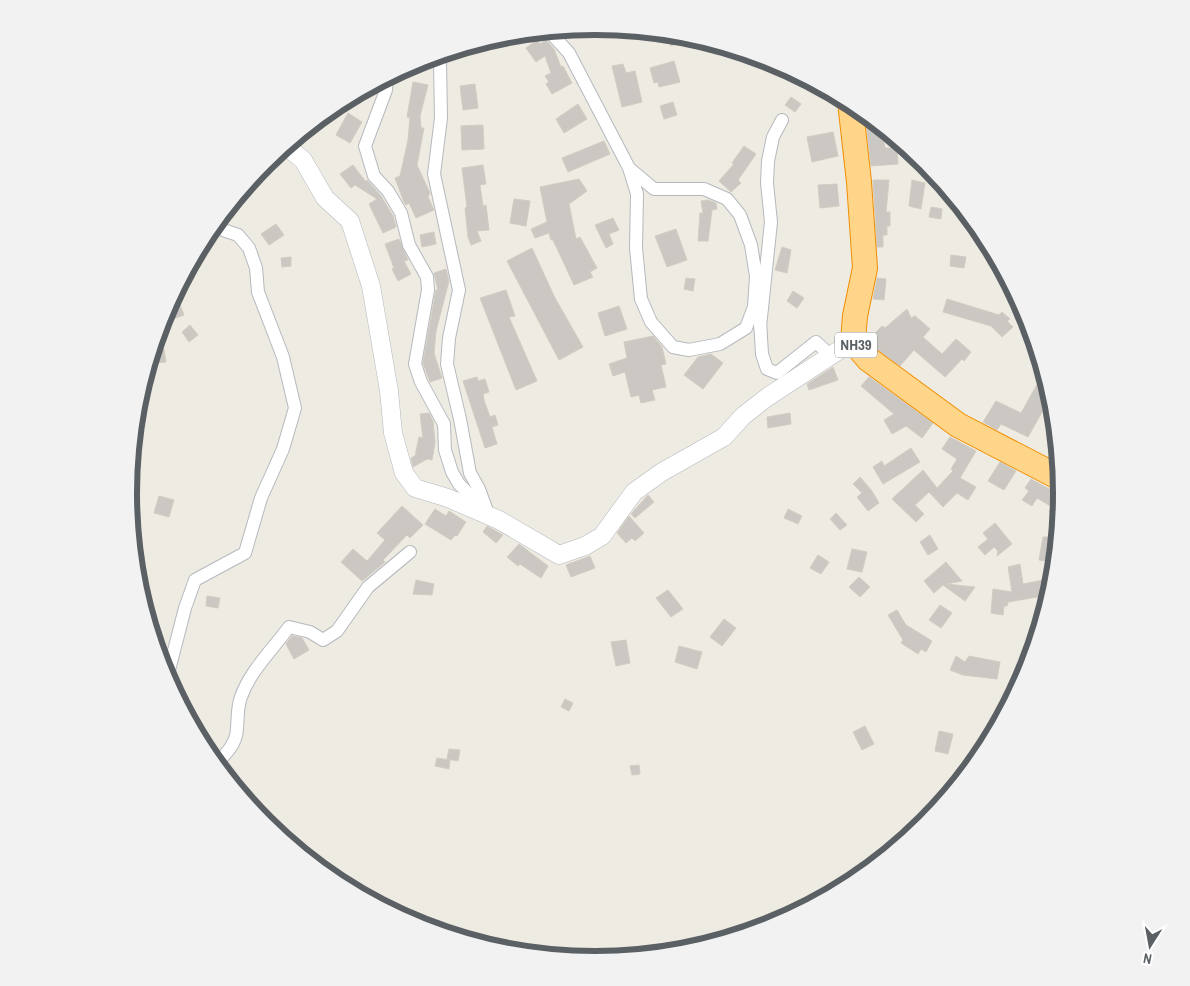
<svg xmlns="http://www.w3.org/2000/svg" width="1190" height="986" viewBox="0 0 1190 986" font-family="'Archivo Narrow',sans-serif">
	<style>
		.building { fill: #cbc7c2; stroke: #d3ccc1 }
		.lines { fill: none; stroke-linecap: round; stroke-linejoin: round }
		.street-casing { stroke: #b5b9be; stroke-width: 14 }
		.secondary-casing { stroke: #b4b9be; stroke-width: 19 }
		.highway-casing { stroke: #f18e00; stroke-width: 26 }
		.street { stroke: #fff; stroke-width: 12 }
		.secondary { stroke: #fff; stroke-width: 18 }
		.highway { stroke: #ffd689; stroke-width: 24 }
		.labels { text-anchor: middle; stroke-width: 4; stroke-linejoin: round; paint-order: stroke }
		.shield { fill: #fff; stroke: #8c9092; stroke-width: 1 }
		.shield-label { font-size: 15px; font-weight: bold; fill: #5b6064 }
		.rim { fill: none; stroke: #5b6064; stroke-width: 6 }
	</style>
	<rect width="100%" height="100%" fill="#eeebe2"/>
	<path class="building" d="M665,33L686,35L690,37L671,46Z
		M537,40L540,44L546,40L554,49L561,67L563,66L572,83L552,94L546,84L549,82L545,76L551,73L545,56L536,62L526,48Z
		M674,61L680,82L659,87L658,82L654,83L650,68Z
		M623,64L626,73L635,71L642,102L622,107L612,66Z
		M413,82L428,85L420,116L421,128H424L417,165L430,193L428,197L434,210L416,218L409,203L406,205L404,202L395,178L400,176L408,140L410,118L407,117Z
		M475,84L478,108L463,110L460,86Z
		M791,97L801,104L795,112L785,105Z
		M673,102L677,115L664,119L660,106Z
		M578,104L587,119L564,133L556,119Z
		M348,113L362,122L350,143L336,135Z
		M865,114L881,127L885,148H897L898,164L871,166Z
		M483,125L484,149L462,150L461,126Z
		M833,132L838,156L812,162L807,137Z
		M604,141L610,154L568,172L562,158Z
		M744,146L756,154L738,180L741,183L731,192L719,181L734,164L732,163Z
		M353,165L366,182L367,180L381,196L393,216L396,227L383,233L369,204L377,199L355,185L351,188L340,174Z
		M483,165L486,184L480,185L483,206L486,205L489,230L477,231L481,241L471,245L468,237L465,208L467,207L462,168Z
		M579,179L587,191L569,204L576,239L580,237L597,268L590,272L593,277L574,285L553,240H551L549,233L535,238L531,229L547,222L540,187Z
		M873,180H889L886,212H890V226H887V235H883V247H877Z
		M912,180L925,183L921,209L909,206Z
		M837,184L839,206L820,208L818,185Z
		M514,199L530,201L526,226L510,223Z
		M708,200L716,203L717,209L712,210L708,241H698L700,213H703L701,201Z
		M931,207L942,209L941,219L929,217Z
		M613,218L619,230L609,234L613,244L606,248L595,225Z
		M276,224L284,235L269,245L261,234Z
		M676,229L687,260L667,267L655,236Z
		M434,232L436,244L422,247L420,235Z
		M399,239L408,260L404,261L411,274L398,281L392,269L394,268L385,244Z
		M782,247L791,250L787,273L775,270Z
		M532,248L555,298L583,347L559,360L507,261Z
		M951,255L966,257L964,268L950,266Z
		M291,257V266L282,267L281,258Z
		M446,269L449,281L436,331L434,353L442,378L430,382L423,363L436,290H438L434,273Z
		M686,278L695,279L693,291L684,289Z
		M877,278L886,279L884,300L873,299Z
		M506,290L515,316L509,317L537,381L516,390L480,298Z
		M793,291L804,298L797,308L787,301Z
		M947,299L999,315L1002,312L1010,319L1007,321L1013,327L1002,337L991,326L943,312Z
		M178,300L184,315L167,321L164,314L170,303Z
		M619,306L627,329L605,336L598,313Z
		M907,309L911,318L915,316L930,329L923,337L942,354L956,339L971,352L964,361L962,359L945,377L914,350L900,366L877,349L869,339L882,326L885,328Z
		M190,325L198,335L189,342L182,332Z
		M653,336L662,347L666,364L661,365L666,387L652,390L655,400L641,403L639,395L631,397L625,372L613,376L609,364L627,358L624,342Z
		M164,349L166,362L149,364L153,351Z
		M711,354L723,363L703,389L684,375L698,357Z
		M833,367L838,380L809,390L807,384Z
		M1044,372L1051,396L1028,437L1001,424L997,430L983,422L996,401L1021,413Z
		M477,377L478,381L485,379L489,392L483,394L484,400L490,417L495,415L498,425L492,427L497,444L485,448L463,381Z
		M869,377L933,423L922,438L906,426L892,434L884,420L894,414L861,386Z
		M429,413L433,421L435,443L432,460L427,459L413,467L411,458L415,456L419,437L423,438L420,414Z
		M790,413L791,424L768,428L767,417Z
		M950,437L976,451L960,478L976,487L968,500L957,493L943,507L929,492L915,505L924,514L916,522L892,499L923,470L937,488L953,471L951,469L957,459L942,449Z
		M911,448L920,462L883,484L873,467L882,461L884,466Z
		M1000,462L1016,471L1004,490L988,481Z
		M860,477L872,491L879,503L868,511L857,497L862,493L853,484Z
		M1031,479L1060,495L1062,493L1059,519L1049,512L1052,507L1037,498L1032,506L1022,500L1029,491L1025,488Z
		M648,495L654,502L635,518L631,514Z
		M159,496L174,500L169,517L154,513Z
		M402,506L423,525L410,538L407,535L383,560L385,562L362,581L341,562L353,549L367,561L385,540L377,533Z
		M435,509L446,516L449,511L466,522L457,536L455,535L451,540L425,524Z
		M788,509L802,516L798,524L784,518Z
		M836,513L847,525L840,530L830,519Z
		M629,516L644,533L635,541L632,538L626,543L617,533Z
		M995,523L1012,544L997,556L998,551L994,547L985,555L978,547L988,539L983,533Z
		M487,526L503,535L496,543L483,532Z
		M930,535L938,549L928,555L920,542Z
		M1043,537H1053V548L1056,549L1055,562L1039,560Z
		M519,544L548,566L541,578L520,564L518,566L507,557Z
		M852,549L867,552L862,572L847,569Z
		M818,555L829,562L821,574L810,568Z
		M590,556L595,568L571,577L566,565Z
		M946,562L962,581L946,584L975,587L965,601L943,585L934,593L924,581Z
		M1020,564L1023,584L1044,580L1046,590L1042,591L1043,596L1008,602L1007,606H1004L1003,615L991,613L993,589L1012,592L1008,567Z
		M859,577L870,587L860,597L849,587Z
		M416,580L434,584L432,595L413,594Z
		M668,590L683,609L671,617L656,598Z
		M207,596L220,598L218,608L206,606Z
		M940,605L952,613L941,628L929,620Z
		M897,610L906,625L932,641L926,652L921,649L918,654L901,643L903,640L888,615Z
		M724,619L736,628L722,646L710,637Z
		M292,636L302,638L309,650L294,659L286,644Z
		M626,640L630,663L616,666L611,642Z
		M679,646L702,652L697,669L675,662Z
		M956,656L965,662L969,656L1000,662L997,679L963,675L950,670Z
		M565,699L573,703L569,711L561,707Z
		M865,726L874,744L862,750L853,732Z
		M939,731L953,734L948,754L935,751Z
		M449,749L460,750L458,761L447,759Z
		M437,758L450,760L449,769L435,766Z
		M639,765L640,774L632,775L630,766Z
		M860,863L873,866L855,881Z"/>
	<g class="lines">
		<g class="street-casing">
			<path id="street" d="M549,31L569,53L629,168L637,194L636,248L641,299L651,322L673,347L689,350L720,344L746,328L754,307L756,276L751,245L740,215L727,199L704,189H654L629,168
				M437,56L440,62L441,118L434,174L459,290L449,338L447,364L460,419L470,473L479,489L487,511
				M387,78L386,90L365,146L374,176L388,191L401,213L409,245L427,277L428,290L415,364L421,382L444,424L445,450L452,472L459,484L485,511
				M760,320L762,354L767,369L777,373L816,342L831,356
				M760,327L771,222L767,183L768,161L773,137L782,120
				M167,678L185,608L195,580L245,553L261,498L283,449L295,408L283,357L258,292L256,268L249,248L238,235L223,230L214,225
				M216,764C226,754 237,743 237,728C238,717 237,708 241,697C250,671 273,649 289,627L310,632L323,640L337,631L368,587L410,552"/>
		</g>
		<g class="secondary-casing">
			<path id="secondary" d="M286,146L303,160L325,198L350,221L371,286L389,391L393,433L404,473L415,488L448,498L499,520L559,555L585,546L602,536L634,492L662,472L724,437L743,416L766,398L853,341"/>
		</g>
		<g class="highway-casing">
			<path id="highway" d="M850,102L859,182L865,268L855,316L853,341L868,359L958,425L1060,478"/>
		</g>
		<use href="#street" class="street"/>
		<use href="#secondary" class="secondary"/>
		<use href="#highway" class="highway"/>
	</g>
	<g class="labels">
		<rect class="shield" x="835" y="332.5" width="42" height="25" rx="4"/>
		<g class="shield-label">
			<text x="856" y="350">NH39</text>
		</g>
	</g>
	<path d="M0 0H1190V986H0ZM137 493a458 458 0 1 1 916 0a458 458 0 1 1-916 0Z" fill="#f2f2f3" fill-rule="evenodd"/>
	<path class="rim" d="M137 493a458 458 0 1 1 916 0a458 458 0 1 1-916 0Z"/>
	<g transform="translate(1150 946) rotate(191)" stroke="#ffffff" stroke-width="4" paint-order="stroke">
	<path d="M0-4L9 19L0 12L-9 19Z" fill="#5b6064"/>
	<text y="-8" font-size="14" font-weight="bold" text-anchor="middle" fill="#5b6064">N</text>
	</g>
</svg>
